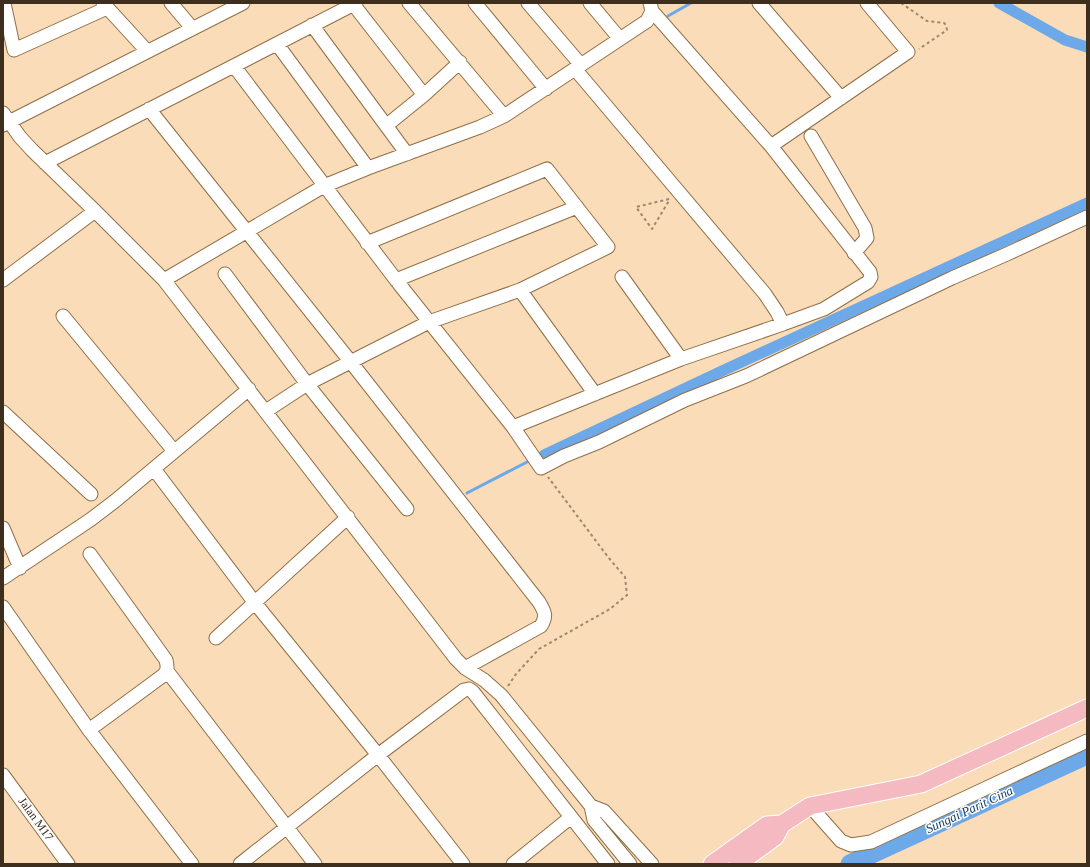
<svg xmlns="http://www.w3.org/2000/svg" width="1090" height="867" viewBox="0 0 1090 867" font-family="Georgia,serif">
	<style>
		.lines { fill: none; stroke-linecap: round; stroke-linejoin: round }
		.stream { stroke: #6da8e9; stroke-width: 3 }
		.canal { stroke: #6da8e9; stroke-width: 11 }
		.river { stroke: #6da8e9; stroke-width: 19 }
		.minor-casing { stroke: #906f45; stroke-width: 15 }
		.major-casing { stroke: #fff; stroke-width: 19 }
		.path { stroke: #9e886d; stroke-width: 2; stroke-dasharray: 3 3; stroke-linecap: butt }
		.minor { stroke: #fff; stroke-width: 13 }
		.major { stroke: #f4b9c1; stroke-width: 17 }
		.labels { text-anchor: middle; stroke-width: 3; stroke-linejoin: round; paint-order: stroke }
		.street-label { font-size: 12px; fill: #3d2e1d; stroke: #fff }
		.water-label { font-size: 13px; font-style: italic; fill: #0c365f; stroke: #fff }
	</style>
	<rect width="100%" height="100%" fill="#fadcb9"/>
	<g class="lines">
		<path class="stream" d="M668,16L691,3
			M467,493L529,461"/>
		<path class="canal" d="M999,3L1065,40L1087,47
			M544,455L722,371L1087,203"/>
		<path class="river" d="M850,864L1087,755"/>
		<g class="minor-casing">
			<path id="minor" d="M4,3L14,50L107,8
				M103,3L147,51
				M171,3L192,28
				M409,3L504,116
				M475,3L546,89
				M528,3L581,65
				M590,3L620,39
				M759,3L841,98
				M353,4L424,95
				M652,11L771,146L870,272L871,277L868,282L824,309L783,324
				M312,25L407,154
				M277,44L368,168
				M234,66L396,280L513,427L541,468L564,456L599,442L685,400L746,376L952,278L1007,254L1087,217
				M575,69L765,294L777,312L783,324L681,359
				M149,109L350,361L539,602C545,612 547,616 541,626L465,668
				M3,113L20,137L32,150L95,211L164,280L456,659L465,668L484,680L501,695L591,806L594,820L630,864
				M3,125L243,3
				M387,125L424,95L460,62
				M811,136L865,228L867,238L854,253
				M771,146L908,52L867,3
				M45,163L356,3
				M225,274L307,384L407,509
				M3,280L95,211
				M164,280L324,186L368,168L480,127L504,116L647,21L652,11L650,3
				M396,280L577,207
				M520,290L595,394
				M63,316L174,451
				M266,411L307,384L429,322L520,290L608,247L547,169L367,243
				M3,412L91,494
				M513,427L681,359L622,277
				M154,469L255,603L378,755L463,864
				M3,528L20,568
				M3,578L90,520L115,501L249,389
				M3,607L89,730L161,677C168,672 168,668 166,660L90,554
				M216,638L348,517
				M167,671L315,864
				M89,730L192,864
				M3,775L68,864
				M591,806L604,811L652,864
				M810,806L841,841L851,845L871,842L1087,741
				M240,864L378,755L464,690L469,689L473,692L608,864
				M513,864L571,817"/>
		</g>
		<g class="major-casing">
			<path id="major" d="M712,864L767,825L782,824
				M738,864L775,837L782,824L810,806L921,784L1087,708"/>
		</g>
		<path class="path" d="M901,3L927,21L944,23L946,25L947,30L919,49
			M669,199L636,207L652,229L670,199
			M508,686L516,674L539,649L610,609L627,595L625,577L608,557L548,477"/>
		<use href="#minor" class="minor"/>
		<use href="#major" class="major"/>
	</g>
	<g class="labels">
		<g class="street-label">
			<text transform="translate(36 819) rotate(54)" y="4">Jalan M17</text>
		</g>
		<g class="water-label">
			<text transform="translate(969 809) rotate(-25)" y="5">Sungai Parit Cina</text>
		</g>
	</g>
	<rect width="1090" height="867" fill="none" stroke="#3d2e1d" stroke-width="8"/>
</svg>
